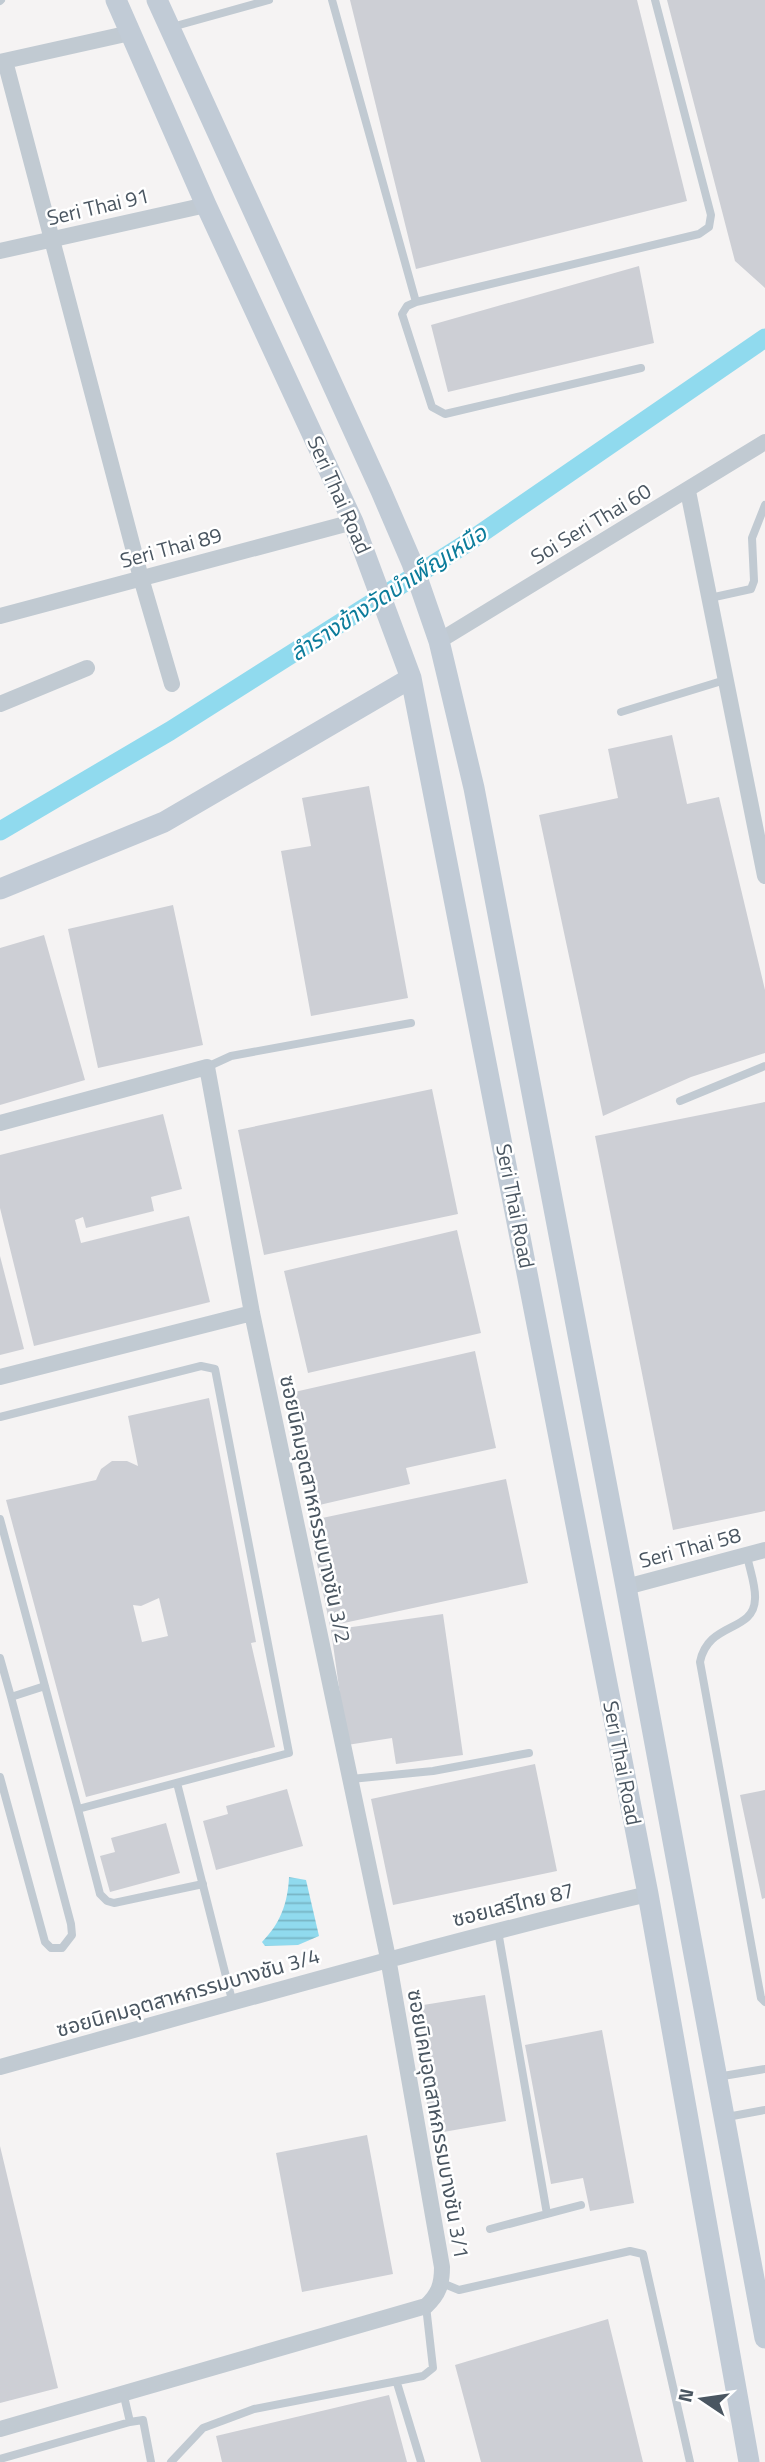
<svg xmlns="http://www.w3.org/2000/svg" width="765" height="2462" viewBox="0 0 765 2462" font-family="'Titillium Web','Noto Sans Thai',sans-serif">
	<style>
		.water { fill: url(#water-rules) }
		.lines { fill: none; stroke-linecap: round; stroke-linejoin: round }
		.canal { stroke: #90daee; stroke-width: 19 }
		.building { fill: #cdcfd5; fill-rule: evenodd }
		.lane { stroke: #c1cad2; stroke-width: 8 }
		.street { stroke: #c1cad2; stroke-width: 16 }
		.secondary { stroke: #c1cbd6; stroke-width: 21 }
		.labels { text-anchor: middle; stroke-width: 5; stroke-linejoin: round; paint-order: stroke }
		.street-label { font-size: 21px; fill: #4a5661; stroke: #fff }
		.water-label { font-size: 23px; font-style: italic; fill: #0c7c9b; stroke: #fff }
	</style>
	<defs>
		<pattern id="water-rules" width="6" height="5" patternUnits="userSpaceOnUse" patternTransform="scale(1.75)"><rect width="6" height="5" fill="#90daee"/><path d="M0 2.5h6" fill="none" stroke="#78b4c4"/></pattern>
	</defs>
	<rect width="100%" height="100%" fill="#f5f3f3"/>
	<path class="water" d="M289,1877L306,1880L319,1936L298,1945L265,1946L262,1942C280,1924 288,1903 289,1877Z"/>
	<g class="lines">
		<path class="canal" d="M0,831L170,731L467,543L765,338"/>
	</g>
	<path class="building" d="M350,0H637L687,201L416,269Z
		M667,0H765V288L735,261Z
		M639,266L654,343L448,392L431,325Z
		M672,735L687,804L719,797L765,990V1053L691,1077L603,1116L539,815L618,798L608,749Z
		M369,786L408,998L311,1016L281,851L311,846L302,798Z
		M173,905L203,1045L98,1068L68,929Z
		M44,935L85,1080L0,1105V948Z
		M432,1089L458,1214L264,1255L238,1130Z
		M765,1102V1511L673,1530L595,1136Z
		M163,1114L182,1189L151,1197L154,1211L86,1228L83,1217L75,1220L81,1243L189,1216L210,1302L34,1346L0,1208V1155Z
		M457,1230L481,1333L308,1373L284,1271Z
		M0,1256L24,1349L0,1355Z
		M475,1351L496,1448L406,1468L410,1484L315,1506L290,1393Z
		M209,1398L256,1642L251,1643L275,1747L86,1797L6,1500L96,1480L101,1469L112,1461H127L138,1466L128,1416ZM159,1598L168,1636L142,1642L133,1605L141,1606Z
		M506,1479L528,1583L330,1626L308,1521Z
		M443,1614L463,1755L396,1764L392,1738L347,1745L331,1630Z
		M535,1764L557,1871L393,1905L371,1799Z
		M287,1789L303,1846L216,1870L203,1821L228,1814L226,1806Z
		M765,1790V1898L762,1899L740,1795Z
		M166,1823L180,1873L110,1892L100,1856L115,1852L111,1838Z
		M485,1995L506,2121L432,2134L411,2007Z
		M602,2030L634,2203L590,2211L583,2178L551,2184L525,2045Z
		M367,2135L393,2274L302,2292L276,2153Z
		M0,2146L58,2388L0,2403Z
		M608,2319L643,2462H481L455,2365Z
		M389,2395L407,2462H222L216,2436Z"/>
	<g class="lines">
		<path class="lane" d="M332,0L416,302
			M0,1L1,0
			M172,27L269,0
			M641,368L445,414L432,407L402,314L407,306L416,302L699,234L709,227L711,215L655,0
			M710,598L751,589L754,581L752,538L765,505
			M621,712L725,680
			M207,1067L231,1056L411,1023
			M680,1101L765,1066
			M0,1417L201,1366L215,1369L289,1753L78,1809L0,1519
			M747,1555C749,1568 756,1585 755,1599C754,1633 708,1621 700,1662L761,1998L765,2002
			M0,1658L11,1697
			M0,1777L45,1942L51,1948H62L72,1935L71,1924L11,1697L45,1686
			M351,1779L433,1771L529,1753
			M177,1783L233,2004
			M78,1809L100,1894L107,1901L114,1903L203,1884
			M498,1931L547,2214
			M717,2077L765,2069
			M727,2117L765,2110
			M490,2229L581,2205
			M442,2283L459,2290L630,2251L643,2254L690,2462
			M397,2383L421,2462
			M123,2392L130,2422L143,2420L151,2462
			M0,2459L130,2422
			M171,2462L203,2428L254,2409L423,2376L433,2368L426,2306"/>
		<path class="street" d="M5,61L141,578L172,684
			M0,62L130,33
			M0,251L206,205
			M688,491L765,876
			M0,616L353,522
			M439,641L765,442
			M0,704L87,668
			M0,1123L207,1067L252,1313L388,1958L442,2267C442,2284 439,2294 426,2306L0,2429
			M0,1377L252,1313
			M626,1587L765,1550
			M0,2067C216,2008 430,1945 648,1894"/>
		<path class="secondary" d="M116,0L206,205L353,522L411,678L648,1894L749,2462
			M157,0L381,491L412,563L439,641L474,788L626,1587L765,2338
			M0,889L164,822L411,678"/>
	</g>
	<g class="labels">
		<g class="street-label">
			<text transform="translate(98 207) rotate(-13)" y="7">Seri Thai 91</text>
			<text transform="translate(339 495) rotate(66)" y="7">Seri Thai Road</text>
			<text transform="translate(591 524) rotate(-31)" y="7">Soi Seri Thai 60</text>
			<text transform="translate(171 548) rotate(-15)" y="7">Seri Thai 89</text>
			<text transform="translate(515 1206) rotate(79)" y="7">Seri Thai Road</text>
			<text transform="translate(315 1509) rotate(78)" y="7">ซอยนิคมอุตสาหกรรมบางชัน 3/2</text>
			<text transform="translate(690 1548) rotate(-15)" y="7">Seri Thai 58</text>
			<text transform="translate(622 1763) rotate(79)" y="7">Seri Thai Road</text>
			<text transform="translate(513 1905) rotate(-14)" y="7">ซอยเสรีไทย 87</text>
			<text transform="translate(188 1993) rotate(-16)" y="7">ซอยนิคมอุตสาหกรรมบางชัน 3/4</text>
			<text transform="translate(438 2124) rotate(80)" y="7">ซอยนิคมอุตสาหกรรมบางชัน 3/1</text>
		</g>
		<g class="water-label">
			<text transform="translate(388 593) rotate(-33)" y="8">ลำรางข้างวัดบำเพ็ญเหนือ</text>
		</g>
	</g>
	<g transform="translate(702 2399) rotate(283)" stroke="#ffffff" stroke-width="5" paint-order="stroke">
	<path d="M0-5L12 26L0 18L-12 26Z" fill="#4a5661"/>
	<text y="-10" font-size="19" font-weight="bold" text-anchor="middle" fill="#4a5661">N</text>
	</g>
</svg>
